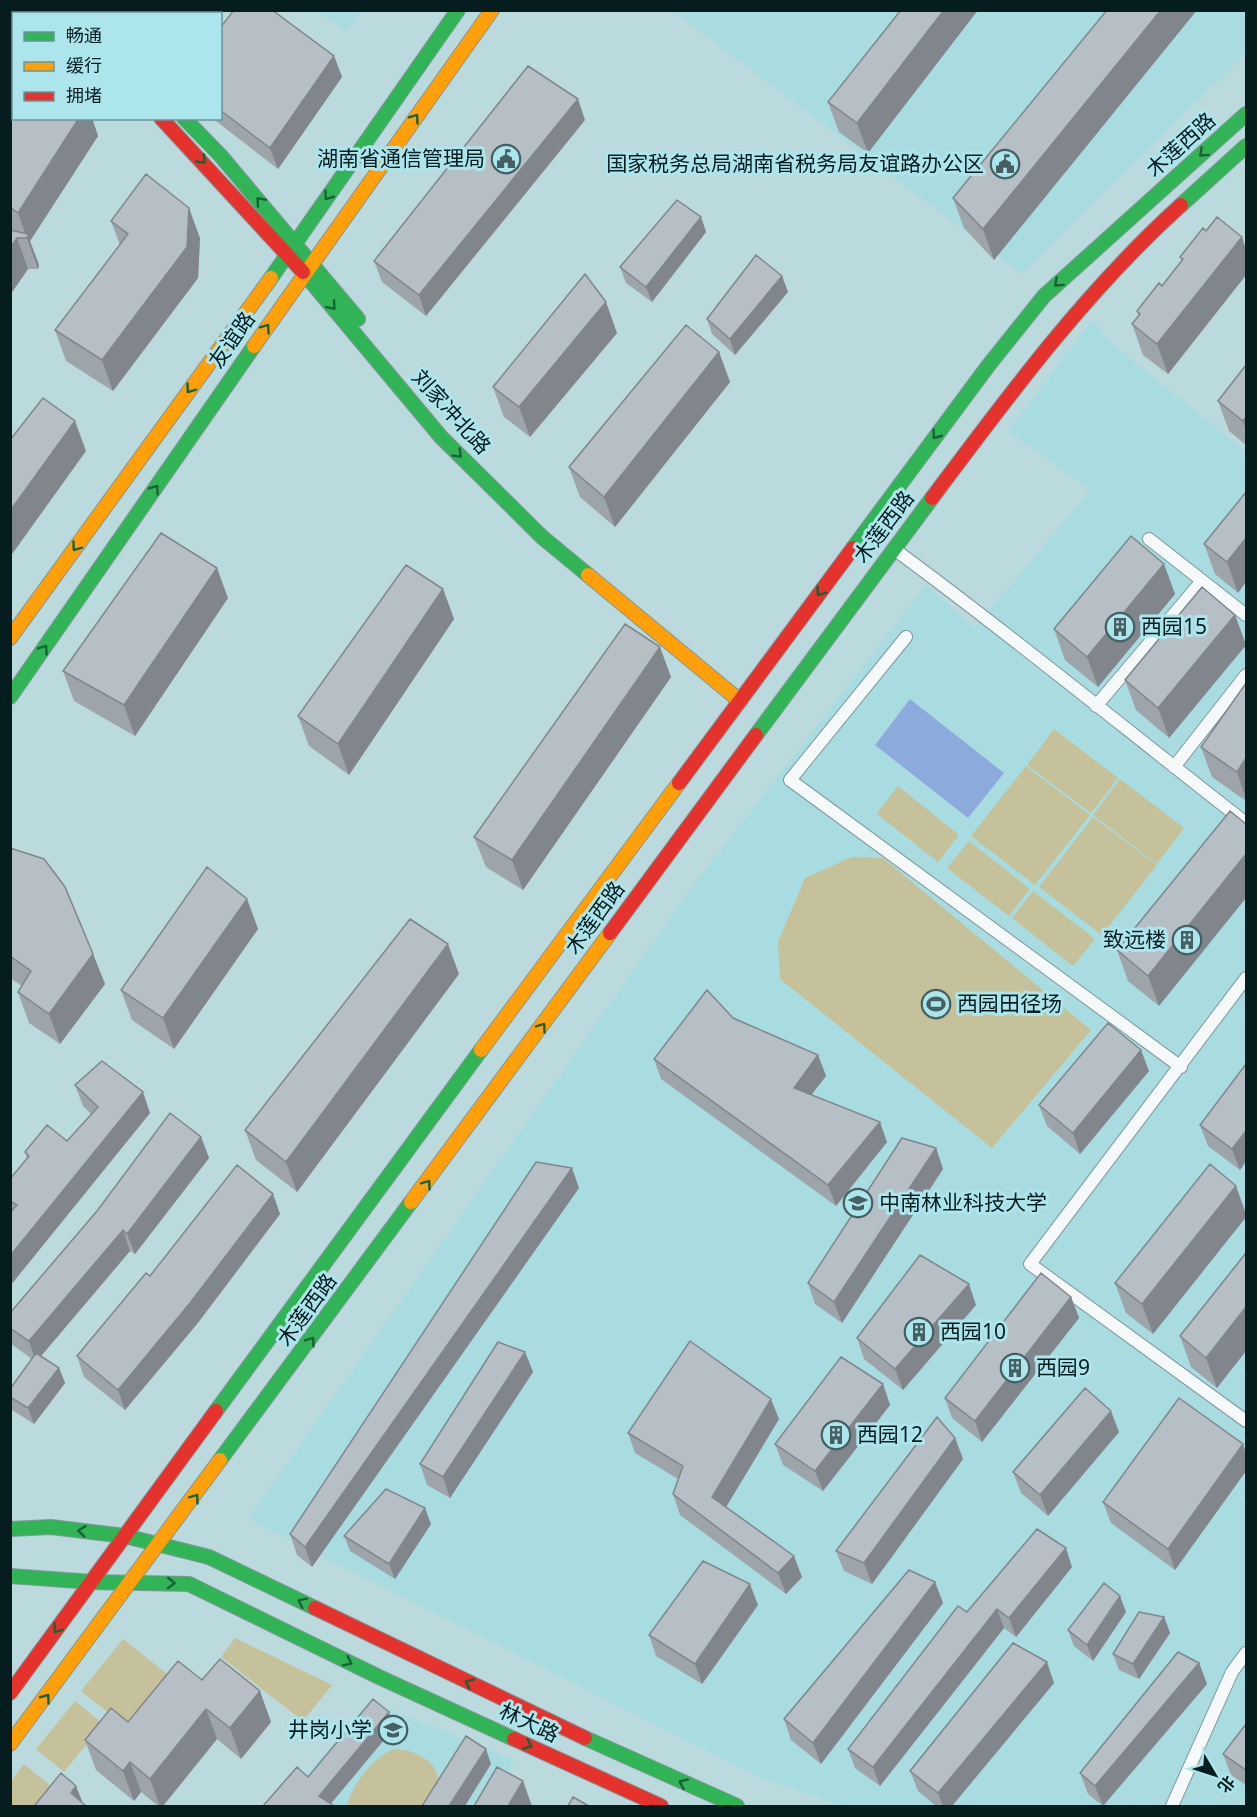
<svg xmlns="http://www.w3.org/2000/svg" width="1257" height="1817" viewBox="0 0 1257 1817" font-family="'Noto Sans','Noto Sans SC',sans-serif">
	<style>
		.built { fill: #a8dce1 }
		.green { fill: #c5c19a }
		.water { fill: #8cabdc }
		.lines { fill: none; stroke-linecap: round; stroke-linejoin: round }
		.street-casing { stroke: #80989a; stroke-width: 14 }
		.fast-casing { stroke: #80989a; stroke-width: 16 }
		.slow-casing { stroke: #80989a; stroke-width: 16 }
		.jam-casing { stroke: #80989a; stroke-width: 16 }
		.street { stroke: #f5f9fa; stroke-width: 12 }
		.fast { stroke: #30b455; stroke-width: 14 }
		.slow { stroke: #ff9f0a; stroke-width: 14 }
		.jam { stroke: #e5322d; stroke-width: 14 }
		.wall { fill: #9da4aa }
		.shaded-wall { fill: #80868b }
		.building { fill: #b7bfc6; stroke: #80868b; stroke-width: 1.5 }
		.oneway { stroke: #196138 }
		.labels { text-anchor: middle; stroke-width: 6; stroke-linejoin: round; paint-order: stroke }
		.street-label { font-size: 21px; fill: #061d20; stroke: #ace5ec }
		.poi-label { font-size: 21px; fill: #061d20; stroke: #ace5ec; text-anchor: start }
	</style>
	<rect width="100%" height="100%" fill="#bbdadd"/>
	<path class="built" d="M317,11H361L347,31Z
		M673,11H1246V53L1022,274Z
		M1093,320L1110,342L1246,452V1806H841L757,1776L248,1519L692,887L926,585L974,628L1091,490L1008,431Z
		M369,1701L515,1760L488,1806H234L281,1804Z"/>
	<path class="green" d="M1054,729L1118,778L1091,813L1027,765Z
		M1026,766L1090,815L1035,885L971,836Z
		M1120,779L1184,828L1157,864L1093,815Z
		M898,786L959,835L938,862L877,814Z
		M1093,817L1157,865L1102,935L1039,887Z
		M969,841L1030,889L1009,916L947,868Z
		M852,857L883,858L1091,1030L992,1148L780,979L778,942L805,878Z
		M1033,891L1095,939L1073,966L1012,918Z
		M235,1638L332,1685L303,1721L221,1657Z
		M123,1639L172,1678L130,1730L81,1691Z
		M75,1701L103,1724L64,1772L36,1749Z
		M395,1749C415,1749 444,1764 438,1789C437,1795 433,1801 431,1806H347C352,1785 374,1755 395,1749Z
		M24,1764L52,1787L36,1806H11V1781Z"/>
	<path class="water" d="M910,699L1004,773L968,818L875,745Z"/>
	<g class="lines">
		<g class="street-casing">
			<path id="street" d="M1149,539L1246,615
				M894,549C1014,637 1129,732 1246,823
				M906,637L790,780L1181,1067
				M1096,706L1202,581
				M1174,767L1246,675
				M1246,978L1030,1264L1246,1421
				M1172,1806L1232,1672L1246,1653"/>
		</g>
		<g class="fast-casing">
			<path id="fast" d="M184,118L220,155L358,319
				M1181,205L1246,146
				M303,272L441,437L542,537L588,575
				M271,278L458,10
				M853,548L988,366L1044,296L1246,114
				M10,697L254,346
				M756,735L932,498
				M216,1411L481,1050
				M220,1460L411,1202
				M10,1529L51,1527L125,1536L209,1557L315,1608
				M10,1576L92,1582L189,1584L379,1677L514,1739
				M585,1738L737,1806"/>
		</g>
		<g class="slow-casing">
			<path id="slow" d="M35,10L39,14
				M254,346L492,10
				M588,575L740,701
				M10,638L271,278
				M481,1050L679,783
				M411,1202L610,933
				M10,1744L220,1460"/>
		</g>
		<g class="jam-casing">
			<path id="jam" d="M64,10L68,14
				M161,118L303,272
				M932,498C1009,395 1085,292 1181,205
				M679,783L853,548
				M610,933L756,735
				M315,1608L585,1738
				M10,1693L216,1411
				M514,1739L661,1806"/>
		</g>
		<use href="#street" class="street"/>
		<use href="#fast" class="fast"/>
		<use href="#slow" class="slow"/>
		<use href="#jam" class="jam"/>
	</g>
	<path class="wall" d="M901,10H978L868,153L839,132L828,102Z
		M1107,10H1197L994,260L964,228L953,198Z
		M220,28L334,56L342,77L278,169L212,118H220Z
		M14,118H92L98,136L30,241L39,265L38,269H28L10,295V230H12L10,229V121Z
		M585,120L426,316L382,282L374,261Z
		M701,217L706,232L652,302L626,283L620,267Z
		M111,221L200,238L198,278L113,391L66,361L55,330L120,245Z
		M1206,231L1242,237L1246,250V275L1168,374L1143,355L1132,324L1138,316L1137,311L1162,286L1182,261L1180,257Z
		M782,276L788,292L735,355L712,334L707,319Z
		M617,333L530,437L504,417L493,387Z
		M719,352L730,382L615,527L580,497L569,467Z
		M1246,365V445L1229,431L1218,401Z
		M1246,492L1238,593L1215,574L1204,544Z
		M443,589L454,619L349,775L309,746L298,716Z
		M1175,594L1098,687L1065,660L1054,629Z
		M228,598L135,736L74,701L63,671Z
		M1235,615L1246,645L1169,738L1136,710L1125,680Z
		M671,677L523,890L486,867L474,837Z
		M1246,683V801L1212,777L1201,747Z
		M1230,811L1159,1006L1128,981L1117,950Z
		M10,848L93,954L105,984L60,1044L29,1023L18,992L22,986L10,978Z
		M247,899L258,929L174,1049L132,1020L121,990Z
		M459,974L297,1192L256,1160L245,1130Z
		M733,1018L818,1055L826,1076L811,1095L887,1142L836,1206L661,1079L654,1059Z
		M1246,1064V1161L1240,1170L1208,1146L1200,1125Z
		M1149,1071L1080,1154L1047,1126L1039,1105Z
		M75,1085L150,1113L10,1286V1179L27,1159L25,1152L67,1141L91,1114L83,1106Z
		M201,1137L209,1158L135,1254L130,1251L41,1356L59,1368L65,1383L34,1424L12,1410L10,1407V1389L32,1359L10,1343V1313Z
		M936,1148L943,1169L842,1323L815,1304L808,1283Z
		M579,1188L312,1567L297,1555L290,1534Z
		M273,1194L280,1214L197,1324L125,1410L84,1377L77,1356Z
		M1246,1214V1217L1153,1334L1126,1313L1115,1283Z
		M1246,1253L1217,1388L1191,1367L1180,1336Z
		M1071,1297L1079,1318L982,1442L952,1418L945,1398Z
		M976,1305L903,1390L864,1359L857,1338Z
		M525,1352L533,1372L450,1498L427,1485L420,1464Z
		M883,1384L890,1405L823,1491L783,1465L775,1444Z
		M779,1419L726,1507L802,1577L786,1594L680,1515L673,1494L678,1479L635,1453L628,1433Z
		M1119,1432L1048,1516L1021,1493L1013,1472Z
		M955,1438L963,1459L872,1584L844,1571L836,1551Z
		M1243,1444L1246,1454V1471L1175,1570L1111,1523L1103,1502Z
		M431,1524L395,1579L350,1551L344,1536Z
		M1072,1567L1016,1637L1004,1628L880,1786L855,1768L848,1749L967,1612Z
		M935,1582L943,1603L821,1764L791,1740L784,1719Z
		M758,1605L702,1684L656,1656L649,1635Z
		M1126,1612L1093,1661L1074,1646L1068,1630Z
		M1164,1617L1170,1633L1139,1679L1119,1670L1113,1654Z
		M1199,1663L1207,1684L1103,1806L1088,1794L1080,1773Z
		M202,1680L271,1722L241,1759L217,1739L163,1806H158L141,1792L134,1801L96,1770L85,1740L128,1722Z
		M1054,1683L952,1806H936L918,1791L910,1771Z
		M1246,1724V1785L1231,1775L1223,1754Z"/>
	<path class="shaded-wall" d="M944,10H978L868,153L857,123Z
		M1161,10H1197L994,260L983,229Z
		M334,56L342,77L278,169L270,148Z
		M578,99L585,120L426,316L419,295Z
		M79,118H92L98,136L30,241L39,265L38,269L18,213Z
		M189,208L200,238L198,278L113,391L102,360Z
		M701,217L706,232L652,302L646,287Z
		M1242,237L1246,250V275L1168,374L1157,344Z
		M17,238L28,269L10,295V248Z
		M782,276L788,292L735,355L730,339Z
		M606,302L617,333L530,437L519,407Z
		M719,352L730,382L615,527L604,497Z
		M1246,417V430L1243,421Z
		M75,421L86,451L10,557V511Z
		M1246,538V582L1238,593L1227,562Z
		M1164,564L1175,594L1098,687L1087,657Z
		M217,568L228,598L135,736L124,705Z
		M443,589L454,619L349,775L338,744Z
		M1235,615L1246,645L1169,738L1158,708Z
		M660,647L671,677L523,890L512,860Z
		M1246,758V799L1237,772Z
		M1246,854V898L1159,1006L1148,976Z
		M247,899L258,929L174,1049L163,1018Z
		M448,944L459,974L297,1192L286,1162Z
		M93,954L105,984L60,1044L49,1014Z
		M1141,1050L1149,1071L1080,1154L1073,1133Z
		M818,1055L826,1076L801,1108L794,1088Z
		M143,1092L150,1113L10,1286V1256Z
		M880,1122L887,1142L836,1206L828,1185Z
		M1246,1131V1161L1240,1170L1232,1149Z
		M201,1137L209,1158L135,1254L127,1234Z
		M936,1148L943,1169L842,1323L834,1302Z
		M572,1168L579,1188L312,1567L305,1547Z
		M1236,1186L1246,1214V1217L1153,1334L1142,1304Z
		M273,1194L280,1214L197,1324L125,1410L118,1390Z
		M123,1230L130,1251L36,1362L29,1341Z
		M969,1284L976,1305L903,1390L895,1369Z
		M1071,1297L1079,1318L982,1442L975,1421Z
		M1246,1307V1351L1217,1388L1206,1358Z
		M525,1352L533,1372L450,1498L443,1477Z
		M59,1368L65,1383L34,1424L28,1408Z
		M883,1384L890,1405L823,1491L815,1471Z
		M771,1399L779,1419L720,1517L712,1497Z
		M1111,1411L1119,1432L1048,1516L1040,1495Z
		M955,1438L963,1459L872,1584L864,1563Z
		M1243,1444L1246,1454V1471L1175,1570L1168,1549Z
		M425,1508L431,1524L395,1579L389,1564Z
		M1066,1548L1072,1567L1016,1637L1009,1618Z
		M794,1556L802,1577L786,1594L778,1573Z
		M935,1582L943,1603L821,1764L813,1743Z
		M750,1584L758,1605L702,1684L695,1664Z
		M1120,1596L1126,1612L1093,1661L1087,1645Z
		M997,1609L1004,1628L880,1786L873,1767Z
		M1164,1617L1170,1633L1139,1679L1133,1664Z
		M1047,1662L1054,1683L952,1806H943L938,1793Z
		M1199,1663L1207,1684L1103,1806L1095,1786Z
		M260,1691L271,1722L241,1759L230,1728Z
		M206,1709L217,1739L163,1806H160L150,1779Z
		M389,1712L394,1728L329,1806L319,1796Z
		M486,1749L491,1764L465,1806H449Z
		M130,1762L141,1792L134,1801L123,1771Z
		M523,1781L532,1806H508Z
		M76,1786L84,1806L71,1793Z"/>
	<path class="building" d="M234,10H272L334,56L270,148L220,110V28Z
		M901,10H944L857,123L828,102Z
		M1107,10H1161L983,229L953,198Z
		M528,66L578,99L419,295L374,261Z
		M14,116V118H79L18,213L10,207V121Z
		M146,174L189,208L187,247L102,360L55,330L128,234L111,221Z
		M677,200L701,217L646,287L620,267Z
		M1217,217L1242,237L1157,344L1132,324L1140,314L1137,311L1159,283L1162,286L1183,259L1180,257L1203,228L1206,231Z
		M10,230L28,234L27,238H17L10,248Z
		M756,255L782,276L730,339L707,319Z
		M585,274L606,302L519,407L493,387Z
		M686,325L719,352L604,497L569,467Z
		M1246,365V417L1243,421L1218,401Z
		M43,398L75,421L10,511V440Z
		M1246,492V538L1227,562L1204,544Z
		M161,533L217,568L124,705L63,671Z
		M1131,536L1164,564L1087,657L1054,629Z
		M406,565L443,589L338,744L298,716Z
		M1202,587L1235,615L1158,708L1125,680Z
		M625,624L660,647L512,860L474,837Z
		M1246,683V758L1237,772L1201,747Z
		M1230,811L1246,824V854L1148,976L1117,950Z
		M10,848L44,859L65,887L93,954L49,1014L18,992L31,971L10,956Z
		M207,867L247,899L163,1018L121,990Z
		M410,919L448,944L286,1162L245,1130Z
		M707,990L733,1018L818,1055L794,1088L880,1122L828,1185L654,1059Z
		M1108,1023L1141,1050L1073,1133L1039,1105Z
		M102,1061L143,1092L10,1256V1213L17,1205L10,1201V1179L29,1156L25,1152L47,1125L67,1141L98,1107L75,1085Z
		M1246,1064V1131L1232,1149L1200,1125Z
		M170,1113L201,1137L127,1234L123,1230L29,1341L10,1328V1313L97,1211Z
		M902,1138L936,1148L834,1302L808,1283Z
		M536,1162L572,1168L305,1547L290,1534Z
		M1210,1164L1236,1186L1142,1304L1115,1283Z
		M237,1165L273,1194L190,1303L118,1390L77,1356L146,1273L150,1276Z
		M1246,1253V1307L1206,1358L1180,1336Z
		M920,1255L969,1284L895,1369L857,1338Z
		M1041,1273L1071,1297L975,1421L945,1398Z
		M690,1341L771,1399L712,1497L794,1556L778,1573L673,1494L683,1466L628,1433Z
		M498,1342L525,1352L443,1477L420,1464Z
		M36,1353L59,1368L28,1408L10,1397V1389Z
		M841,1357L883,1384L815,1471L775,1444Z
		M1085,1388L1111,1411L1040,1495L1013,1472Z
		M1179,1398L1243,1444L1168,1549L1103,1502Z
		M937,1417L955,1438L864,1563L836,1551Z
		M386,1489L425,1508L389,1564L344,1536Z
		M1037,1529L1066,1548L1009,1618L997,1609L873,1767L848,1749L958,1606L967,1612Z
		M703,1561L750,1584L695,1664L649,1635Z
		M909,1570L935,1582L813,1743L784,1719Z
		M1104,1583L1120,1596L1087,1645L1068,1630Z
		M1139,1612L1164,1617L1133,1664L1113,1654Z
		M1013,1643L1047,1662L938,1793L910,1771Z
		M1178,1652L1199,1663L1095,1786L1080,1773Z
		M220,1659L260,1691L230,1728L206,1709L150,1779L130,1762L123,1771L85,1740L111,1708L128,1722L178,1661L202,1680Z
		M373,1699L389,1712L319,1796L334,1806H263L297,1767L308,1777Z
		M1246,1724V1770L1223,1754Z
		M466,1736L486,1749L449,1806H422Z
		M497,1767L523,1781L508,1806H474Z
		M61,1773L76,1786L71,1793L86,1806H37L35,1805Z
		M573,1797L589,1806H568Z"/>
	<defs><path id="oneway-chevron" d="M-2-3.5L2.5 0L-2 3.5" fill="none" stroke-width="1.6" stroke-linecap="round" stroke-linejoin="round" transform="scale(1.5)"/></defs>
	<g class="oneway">
		<use href="#oneway-chevron" transform="translate(415 118) rotate(-54)"/>
		<use href="#oneway-chevron" transform="translate(1203 153) rotate(138)"/>
		<use href="#oneway-chevron" transform="translate(202 160) rotate(46)"/>
		<use href="#oneway-chevron" transform="translate(328 196) rotate(125)"/>
		<use href="#oneway-chevron" transform="translate(260 201) rotate(-131)"/>
		<use href="#oneway-chevron" transform="translate(1058 283) rotate(138)"/>
		<use href="#oneway-chevron" transform="translate(332 306) rotate(49)"/>
		<use href="#oneway-chevron" transform="translate(266 328) rotate(-55)"/>
		<use href="#oneway-chevron" transform="translate(190 389) rotate(126)"/>
		<use href="#oneway-chevron" transform="translate(936 435) rotate(127)"/>
		<use href="#oneway-chevron" transform="translate(458 454) rotate(45)"/>
		<use href="#oneway-chevron" transform="translate(155 489) rotate(-55)"/>
		<use href="#oneway-chevron" transform="translate(76 547) rotate(126)"/>
		<use href="#oneway-chevron" transform="translate(820 592) rotate(126)"/>
		<use href="#oneway-chevron" transform="translate(44 649) rotate(-55)"/>
		<use href="#oneway-chevron" transform="translate(542 1027) rotate(-54)"/>
		<use href="#oneway-chevron" transform="translate(427 1184) rotate(-54)"/>
		<use href="#oneway-chevron" transform="translate(311 1341) rotate(-54)"/>
		<use href="#oneway-chevron" transform="translate(195 1498) rotate(-54)"/>
		<use href="#oneway-chevron" transform="translate(82 1531) rotate(-173)"/>
		<use href="#oneway-chevron" transform="translate(171 1583) rotate(1)"/>
		<use href="#oneway-chevron" transform="translate(302 1602) rotate(-154)"/>
		<use href="#oneway-chevron" transform="translate(57 1629) rotate(126)"/>
		<use href="#oneway-chevron" transform="translate(348 1662) rotate(26)"/>
		<use href="#oneway-chevron" transform="translate(469 1683) rotate(-155)"/>
		<use href="#oneway-chevron" transform="translate(46 1698) rotate(-53)"/>
		<use href="#oneway-chevron" transform="translate(528 1745) rotate(25)"/>
		<use href="#oneway-chevron" transform="translate(683 1783) rotate(-156)"/>
	</g>
	<defs>
		<g id="civic-ring" transform="scale(1.5)"><circle r="9.5" fill="#ace5ec" stroke="#455f62" stroke-width="1.5"/><path d="M-.6-6.5H3V-4.5H.6V-3L4-1V1h2V6H-6V1h2V-1L-.6-3ZM-1.2 2.5V6h2.4V2.5Z" fill="#455f62"/></g>
		<g id="building-ring" transform="scale(1.5)"><circle r="9.5" fill="#ace5ec" stroke="#455f62" stroke-width="1.5"/><path d="M-4-6H4V6H1V3H-1V6H-4ZM-2.5-4.3h1.7v1.8h-1.7ZM.8-4.3h1.7v1.8H.8ZM-2.5-1h1.7V.8h-1.7ZM.8-1h1.7V.8H.8Z" fill="#455f62"/></g>
		<g id="stadium-ring" transform="scale(1.5)"><circle r="9.5" fill="#ace5ec" stroke="#455f62" stroke-width="1.5"/><path d="M0-5a6.5 5 0 1 0 0 10a6.5 5 0 1 0 0-10ZM-3.5-1.8h7v3.6h-7Z" fill="#455f62"/></g>
		<g id="university-ring" transform="scale(1.5)"><circle r="9.5" fill="#ace5ec" stroke="#455f62" stroke-width="1.5"/><path d="M0-5L7-2L0 1L-7-2ZM-4 1L0 2.5L4 1V4Q0 6-4 4Z" fill="#455f62"/></g>
		<g id="school-ring" transform="scale(1.5)"><circle r="9.5" fill="#ace5ec" stroke="#455f62" stroke-width="1.5"/><path d="M0-5L7-2L0 1L-7-2ZM-4 1L0 2.5L4 1V4Q0 6-4 4Z" fill="#455f62"/></g>
	</defs>
	<g fill-rule="evenodd">
		<use href="#civic-ring" x="506" y="159"/>
		<use href="#civic-ring" x="1005" y="164"/>
		<use href="#building-ring" x="1120" y="627"/>
		<use href="#building-ring" x="1187" y="940"/>
		<use href="#stadium-ring" x="936" y="1004"/>
		<use href="#university-ring" x="858" y="1203"/>
		<use href="#building-ring" x="919" y="1332"/>
		<use href="#building-ring" x="1015" y="1368"/>
		<use href="#building-ring" x="836" y="1435"/>
		<use href="#school-ring" x="393" y="1730"/>
	</g>
	<g class="labels">
		<g class="street-label">
			<text transform="translate(1181 145) rotate(-42)" y="7">木莲西路</text>
			<text transform="translate(232 340) rotate(-55)" y="7">友谊路</text>
			<text transform="translate(451 412) rotate(48)" y="7">刘家冲北路</text>
			<text transform="translate(884 527) rotate(-53)" y="7">木莲西路</text>
			<text transform="translate(595 918) rotate(-54)" y="7">木莲西路</text>
			<text transform="translate(307 1310) rotate(-54)" y="7">木莲西路</text>
			<text transform="translate(529 1723) rotate(25)" y="7">林大路</text>
		</g>
		<g class="poi-label">
			<text x="485" y="166" text-anchor="end">湖南省通信管理局</text>
			<text x="984" y="171" text-anchor="end">国家税务总局湖南省税务局友谊路办公区</text>
			<text x="1141" y="634">西园15</text>
			<text x="1166" y="947" text-anchor="end">致远楼</text>
			<text x="957" y="1011">西园田径场</text>
			<text x="879" y="1210">中南林业科技大学</text>
			<text x="940" y="1339">西园10</text>
			<text x="1036" y="1375">西园9</text>
			<text x="857" y="1442">西园12</text>
			<text x="372" y="1737" text-anchor="end">井岗小学</text>
		</g>
	</g>
	<rect width="1257" height="1817" fill="none" stroke="#061d20" stroke-width="24"/>
	<rect x="12" y="12" width="210" height="108" fill="#ace5ec" stroke="#6a959a" stroke-width="1.5"/>
	<rect x="24" y="32" width="30" height="9" fill="#30b455" stroke="#6a959a" stroke-width="1.5"/>
	<text x="66" y="42" font-size="18" fill="#061d20">畅通</text>
	<rect x="24" y="62" width="30" height="9" fill="#ff9f0a" stroke="#6a959a" stroke-width="1.5"/>
	<text x="66" y="72" font-size="18" fill="#061d20">缓行</text>
	<rect x="24" y="92" width="30" height="9" fill="#e5322d" stroke="#6a959a" stroke-width="1.5"/>
	<text x="66" y="102" font-size="18" fill="#061d20">拥堵</text>
	<g transform="translate(1215 1775) rotate(129)" stroke="#ace5ec" stroke-width="4.5" paint-order="stroke">
	<path d="M0-4.5L10 22L0 15L-10 22Z" fill="#061d20"/>
	<text y="-9" font-size="16" font-weight="bold" text-anchor="middle" fill="#061d20">北</text>
	</g>
</svg>
